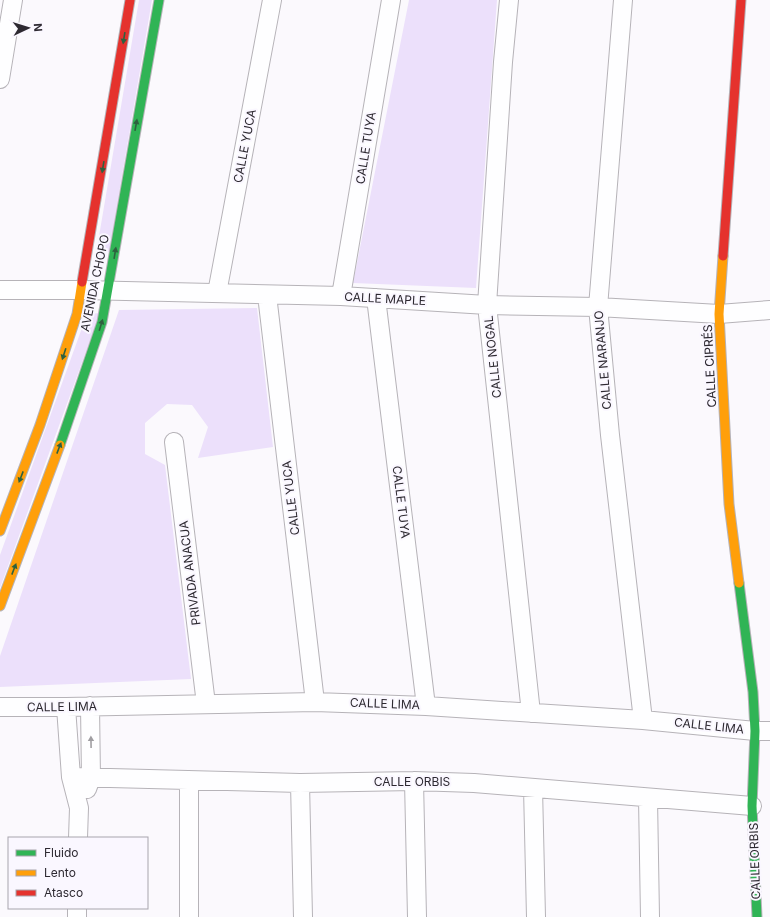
<svg xmlns="http://www.w3.org/2000/svg" width="770" height="917" viewBox="0 0 770 917" font-family="Inter,sans-serif">
	<style>
		.green { fill: #ece0fb }
		.lines { fill: none; stroke-linecap: round; stroke-linejoin: round }
		.street-casing { stroke: #b6b3b8; stroke-width: 20 }
		.fast-casing { stroke: #b6b3b8; stroke-width: 11 }
		.slow-casing { stroke: #b6b3b8; stroke-width: 11 }
		.jam-casing { stroke: #b6b3b8; stroke-width: 11 }
		.street { stroke: #fefeff; stroke-width: 18 }
		.fast { stroke: #30b455; stroke-width: 9 }
		.slow { stroke: #ff9f0a; stroke-width: 9 }
		.jam { stroke: #e5322d; stroke-width: 9 }
		.oneway { fill: #2e613f }
		.oneway2 { fill: #a09ea2 }
		.labels { text-anchor: middle; stroke-width: 4; stroke-linejoin: round; paint-order: stroke }
		.street-label { font-size: 12px; fill: #2d2931; stroke: #faf7ff }
	</style>
	<rect width="100%" height="100%" fill="#fbf9fd"/>
	<path class="green" d="M139,0H152L109,252L97,248Z
		M409,0H497L476,288L353,283Z
		M257,308L273,447L198,458L208,427L192,405L167,404L145,423V454L165,465L191,679L0,687V656L119,310Z
		M100,313L0,588V555L87,314Z"/>
	<g class="lines">
		<g class="street-casing">
			<path id="street" d="M509,0L503,62L487,305L531,713
				M623,0L598,307L610,435L643,720
				M0,79L13,0
				M0,290H82L341,296L487,305L598,307L719,314L770,310
				M217,293L272,0
				M267,295L315,702
				M341,296L391,0
				M376,298L426,706
				M174,442L206,704
				M0,707H66L315,702L426,706L643,720L755,731H770
				M66,707L71,777L79,808L78,838
				M71,777L300,783L414,781L474,783L752,806
				M189,780V917
				M414,781L417,917
				M300,783L303,917
				M533,788L536,917
				M87,789L91,778L90,706
				M648,798L650,917
				M77,917V908"/>
		</g>
		<g class="fast-casing">
			<path id="fast" d="M60,445L102,322L159,0
				M739,583L753,692L755,731L752,806L757,917"/>
		</g>
		<g class="slow-casing">
			<path id="slow" d="M723,256L719,314L729,504L739,583
				M0,531L40,425L77,314L82,282
				M0,606L60,445"/>
		</g>
		<g class="jam-casing">
			<path id="jam" d="M723,256L741,0
				M82,282L130,0"/>
		</g>
		<use href="#street" class="street"/>
		<use href="#fast" class="fast"/>
		<use href="#slow" class="slow"/>
		<use href="#jam" class="jam"/>
	</g>
	<defs><path id="oneway-solid" d="M-6-.8H1V-3.2L6.5 0L1 3.2V.8H-6Z"/></defs>
	<g class="oneway">
		<use href="#oneway-solid" transform="translate(124 38) rotate(99)"/>
		<use href="#oneway-solid" transform="translate(136 125) rotate(-80)"/>
		<use href="#oneway-solid" transform="translate(103 167) rotate(99)"/>
		<use href="#oneway-solid" transform="translate(115 253) rotate(-81)"/>
		<use href="#oneway-solid" transform="translate(101 325) rotate(-73)"/>
		<use href="#oneway-solid" transform="translate(64 354) rotate(108)"/>
		<use href="#oneway-solid" transform="translate(59 448) rotate(-69)"/>
		<use href="#oneway-solid" transform="translate(21 477) rotate(111)"/>
		<use href="#oneway-solid" transform="translate(14 569) rotate(-69)"/>
	</g>
	<use class="oneway2" href="#oneway-solid" transform="translate(91 742) rotate(-91)"/>
	<g class="labels">
		<g class="street-label">
			<text transform="translate(245 146) rotate(-79)" y="4">CALLE YUCA</text>
			<text transform="translate(366 148) rotate(-81)" y="4">CALLE TUYA</text>
			<text transform="translate(95 283) rotate(-78)" y="4">AVENIDA CHOPO</text>
			<text transform="translate(385 299) rotate(3)" y="4">CALLE MAPLE</text>
			<text transform="translate(493 357) rotate(-96)" y="4">CALLE NOGAL</text>
			<text transform="translate(603 360) rotate(-95)" y="4">CALLE NARANJO</text>
			<text transform="translate(710 366) rotate(-93)" y="4">CALLE CIPRÉS</text>
			<text transform="translate(291 498) rotate(-97)" y="4">CALLE YUCA</text>
			<text transform="translate(401 502) rotate(83)" y="4">CALLE TUYA</text>
			<text transform="translate(190 573) rotate(-97)" y="4">PRIVADA ANACUA</text>
			<text transform="translate(385 704) rotate(2)" y="4">CALLE LIMA</text>
			<text transform="translate(62 707) rotate(-1)" y="4">CALLE LIMA</text>
			<text transform="translate(709 726) rotate(6)" y="4">CALLE LIMA</text>
			<text x="412" y="786">CALLE ORBIS</text>
			<text transform="translate(755 861) rotate(-92)" y="4">CALLE ORBIS</text>
		</g>
	</g>
	<rect x="8" y="837" width="140" height="72" fill="#faf7ff" stroke="#a8a5ad"/>
	<rect x="16" y="850" width="20" height="6" fill="#30b455" stroke="#a8a5ad"/>
	<text x="44" y="857" font-size="12" fill="#2d2931">Fluido</text>
	<rect x="16" y="870" width="20" height="6" fill="#ff9f0a" stroke="#a8a5ad"/>
	<text x="44" y="877" font-size="12" fill="#2d2931">Lento</text>
	<rect x="16" y="890" width="20" height="6" fill="#e5322d" stroke="#a8a5ad"/>
	<text x="44" y="897" font-size="12" fill="#2d2931">Atasco</text>
	<g transform="translate(28 28) rotate(86)" stroke="#faf7ff" stroke-width="3" paint-order="stroke">
	<path d="M0-3L7 15L0 10L-7 15Z" fill="#2d2931"/>
	<text y="-6" font-size="11" font-weight="bold" text-anchor="middle" fill="#2d2931">N</text>
	</g>
</svg>
